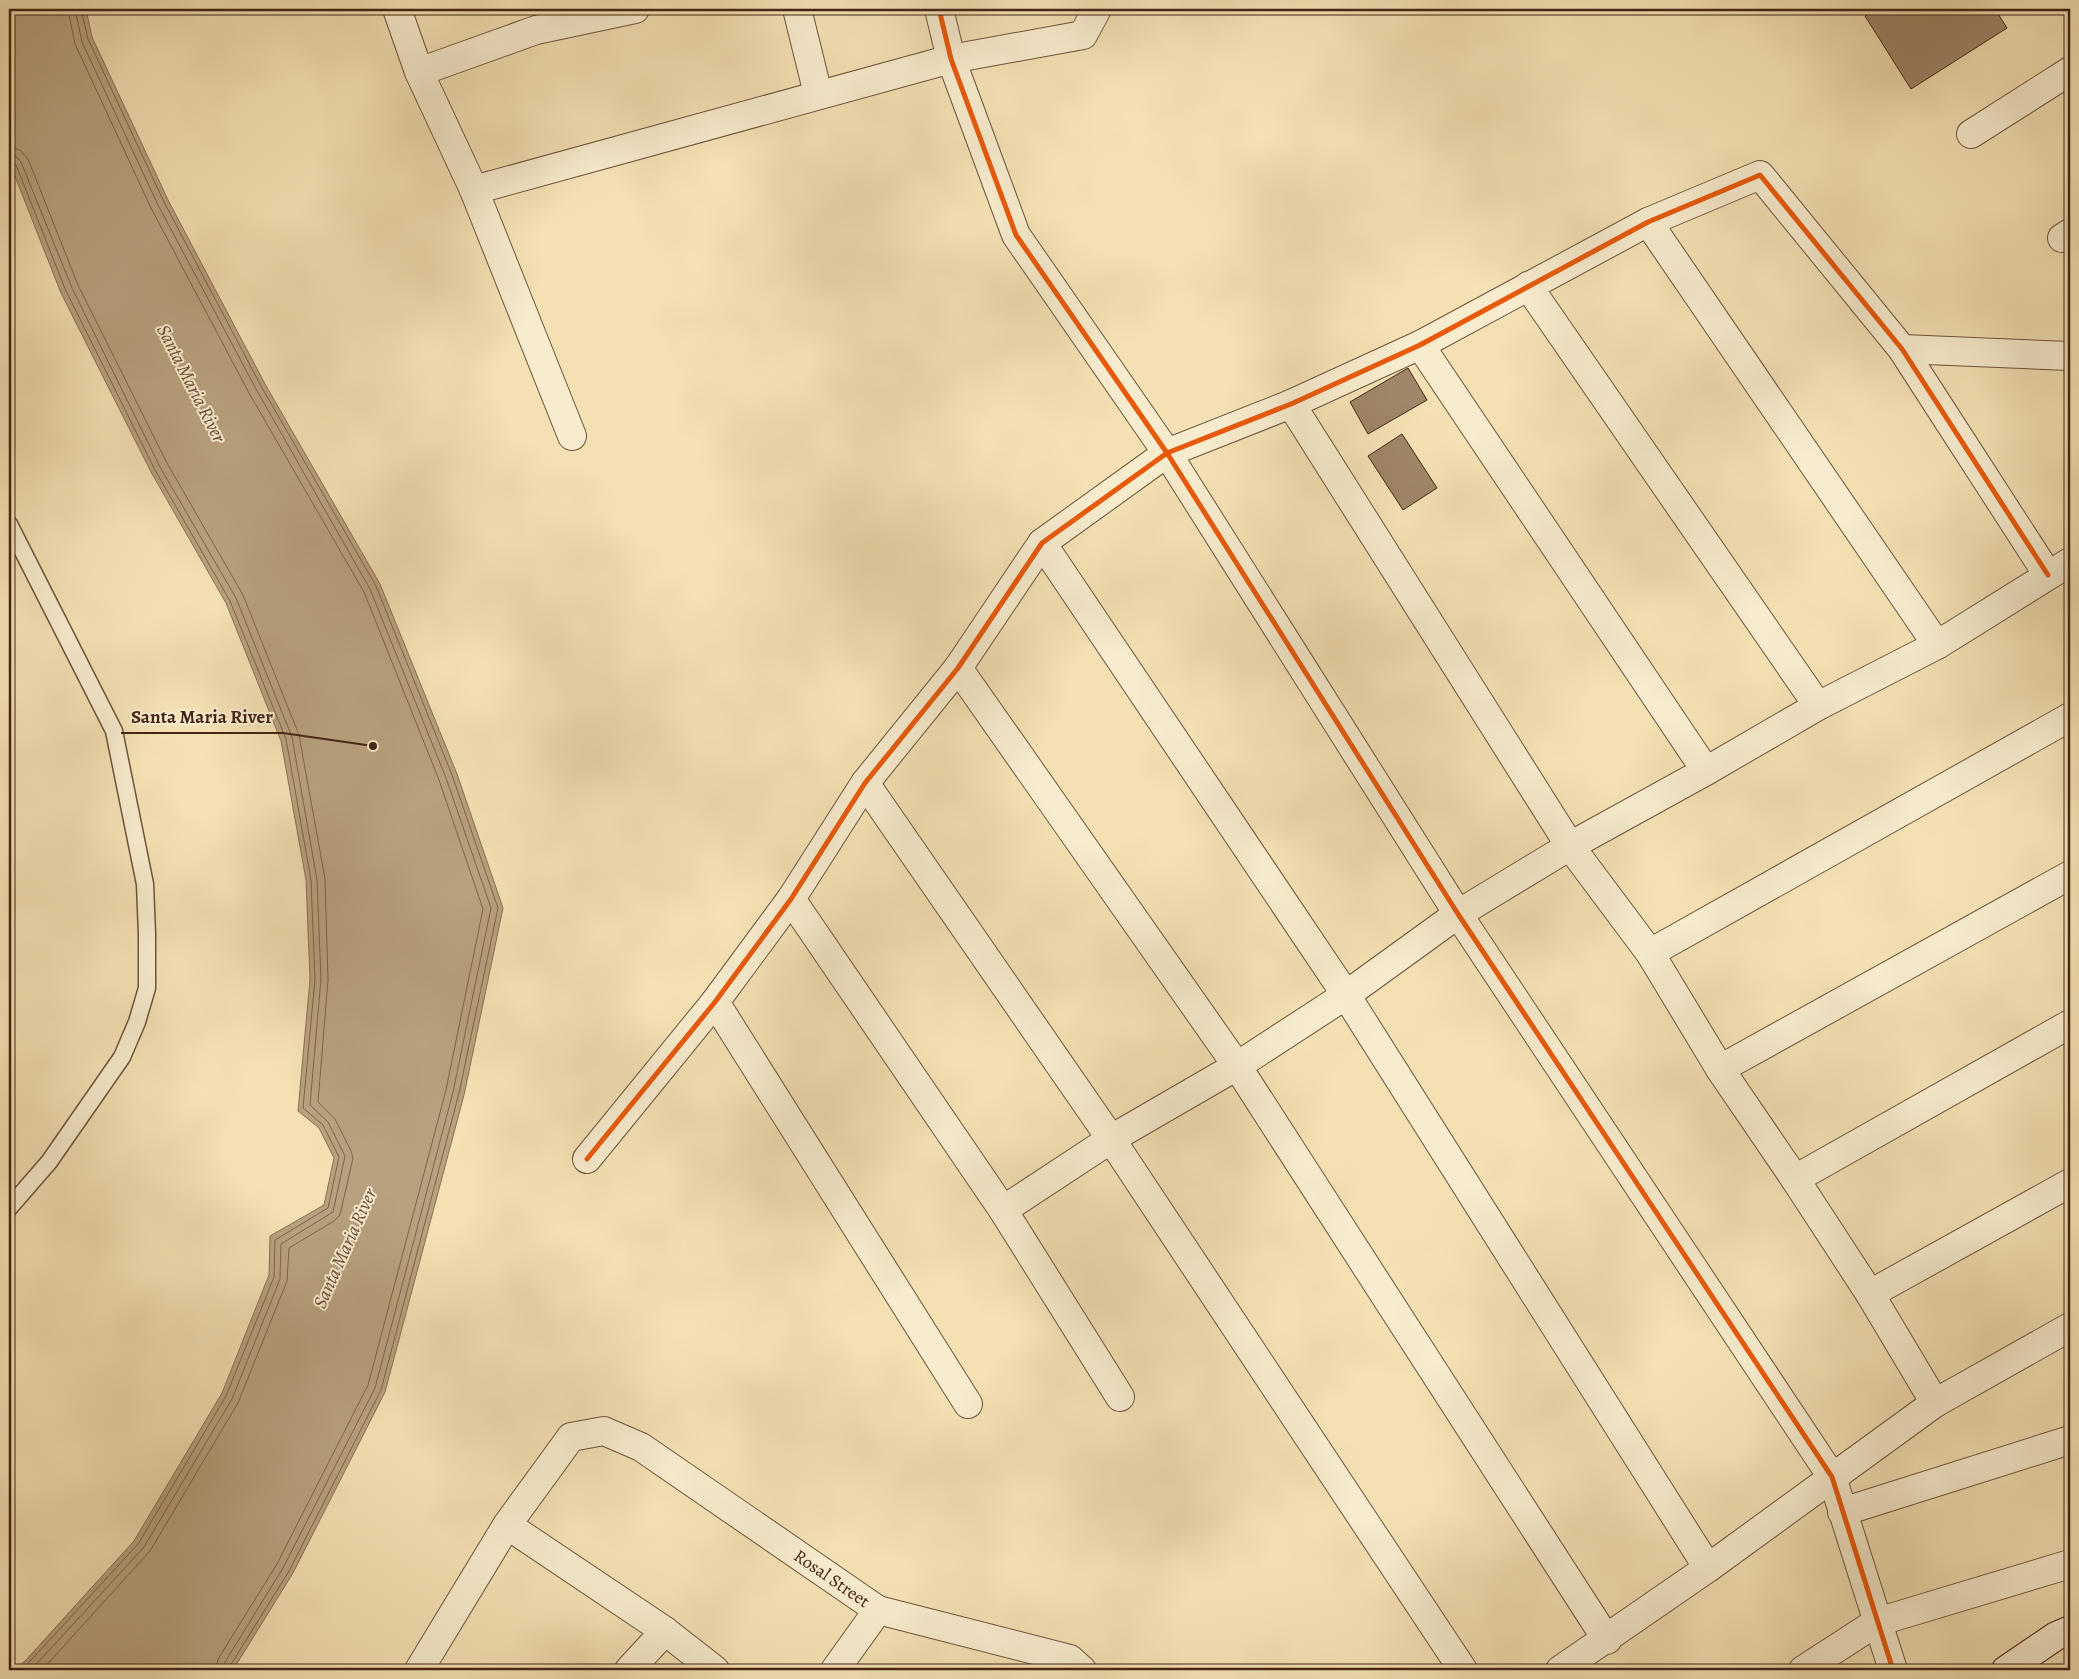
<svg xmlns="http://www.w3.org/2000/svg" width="2079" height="1679" viewBox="0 0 2079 1679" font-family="Alegreya,serif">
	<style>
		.water { fill: #b8a17e; stroke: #8a6f54 }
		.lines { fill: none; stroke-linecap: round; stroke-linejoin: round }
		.shore { stroke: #7e624a; stroke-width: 1 }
		.building { fill: #9f8668; stroke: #452415 }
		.lane-casing { stroke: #70533d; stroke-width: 19 }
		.street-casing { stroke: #70533d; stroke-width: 30 }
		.secondary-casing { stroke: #452415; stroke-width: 30 }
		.lane { stroke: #f7ecce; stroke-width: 16 }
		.street { stroke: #f7ecce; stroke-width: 28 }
		.secondary { stroke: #f7ecce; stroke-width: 28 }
		.cycleway-casing { stroke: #f7ecce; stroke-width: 8 }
		.cycleway { stroke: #e8590c; stroke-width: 5 }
		.labels { text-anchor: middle; stroke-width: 4; stroke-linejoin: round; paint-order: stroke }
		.street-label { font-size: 18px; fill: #452415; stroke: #f7ecce }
		.water-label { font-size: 19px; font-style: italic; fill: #684a34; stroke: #f7ecce }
		.leader { fill: none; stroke: #452415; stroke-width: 2 }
		.callout-dot { fill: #452415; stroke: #f7ecce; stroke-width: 2 }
		.callout-label { font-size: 19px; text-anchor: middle; font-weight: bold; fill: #452415; stroke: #f7ecce; stroke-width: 4; stroke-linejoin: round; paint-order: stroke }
	</style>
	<rect width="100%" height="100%" fill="#f3e1b4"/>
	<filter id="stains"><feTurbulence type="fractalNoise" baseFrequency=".004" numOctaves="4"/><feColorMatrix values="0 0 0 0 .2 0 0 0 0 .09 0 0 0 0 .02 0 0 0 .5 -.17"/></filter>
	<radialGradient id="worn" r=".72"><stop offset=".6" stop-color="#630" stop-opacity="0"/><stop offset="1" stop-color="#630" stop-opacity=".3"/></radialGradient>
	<path class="water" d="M9,9H86L92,37L168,200L265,384L380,584L457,774L503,908L464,1095L385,1392L293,1573L233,1670H14L25,1661L134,1541L222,1393L269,1275L270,1236L324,1205L334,1158L319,1128L298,1111L310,979L306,880L281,741L226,603L151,472L61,293L9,161Z"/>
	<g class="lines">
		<path class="shore" d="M68,9L75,44L151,208L249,393L364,592L439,780L483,909L446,1090L368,1385L277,1564L218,1659L216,1670
			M75,9L82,42L158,205L256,389L370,589L446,778L491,908L453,1092L375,1388L283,1568L225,1662L223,1670
			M81,9L88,39L164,202L261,386L376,586L452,775L498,908L459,1093L381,1390L289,1571L230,1666L229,1670
			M9,147L20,150L28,159L78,285L167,463L243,595L299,735L325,879L328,980L318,1102L335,1119L351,1151L353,1158L340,1215L334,1221L289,1248L287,1281L238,1403L150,1551L42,1670
			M9,155L17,157L21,162L72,288L160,467L236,598L292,737L317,880L321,979L310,1105L328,1122L345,1156L333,1212L281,1244L280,1279L232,1399L144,1547L31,1670
			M9,161L16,165L66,291L155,470L230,601L286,739L311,880L315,979L303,1108L323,1125L339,1157L328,1208L275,1240L274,1277L226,1396L138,1544L22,1670"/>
	</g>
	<path class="building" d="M1876,9H1995L2007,28L1911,89L1865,16Z
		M1408,368L1427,400L1368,434L1350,402Z
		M1402,434L1437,488L1403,510L1368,456Z"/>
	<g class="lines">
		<g class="lane-casing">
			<path id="lane" d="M9,524L114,731L145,884L147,934V988L137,1022L122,1057L49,1162L9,1208"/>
		</g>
		<g class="street-casing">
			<g id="street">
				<path d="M397,9L419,72L474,190L572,436"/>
				<path d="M797,9L818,94"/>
				<path d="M939,9L951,59L1016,235L1167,453L1458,914L1832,1477L1893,1670"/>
				<path d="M419,72L536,30L635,9"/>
				<path d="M1971,134L2070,71"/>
				<path d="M474,190L951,59L1083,35L1097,9"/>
				<path d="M1648,222L1937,645"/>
				<path d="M2062,238L2070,233"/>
				<path d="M1528,286L1818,706"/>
				<path d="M1420,345L1706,771"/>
				<path d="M1902,349L2070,356"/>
				<path d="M1291,404L1570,846L1650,953L1720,1069L1795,1179L1870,1294L1935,1403"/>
				<path d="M1042,543L1346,995L1708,1568"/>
				<path d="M958,668L1237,1066L1607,1640"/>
				<path d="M865,783L1111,1139L1463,1670"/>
				<path d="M791,899L1003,1210L1120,1397"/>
				<path d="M1650,953L2070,717"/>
				<path d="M715,1002L968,1404"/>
				<path d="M1720,1069L2070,875"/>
				<path d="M587,1159L715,1002L791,899L865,783L958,668L1042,543L1167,453L1291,404L1420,345L1648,222L1760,175L1902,349L2048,575"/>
				<path d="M1795,1179L2070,1024"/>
				<path d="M1003,1210L1111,1139L1237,1066L1346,995L1458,914L1570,846L1706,771L1818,706L1937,645L2070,562"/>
				<path d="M1870,1294L2070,1183"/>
				<path d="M1842,1512L2070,1440"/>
				<path d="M507,1525L665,1631L715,1670"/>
				<path id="s1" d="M419,1670L507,1525L571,1437L604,1431L641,1447L878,1610L1070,1659L1082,1670"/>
				<path d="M629,1670L665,1631"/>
				<path d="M835,1670L878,1610"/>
				<path d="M1560,1670L1708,1568L1935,1403L2070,1327"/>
				<path d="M1803,1670L1877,1622L2070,1564"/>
			</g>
		</g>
		<g class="secondary-casing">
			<path id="secondary" d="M2006,1670L2056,1636L2070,1630"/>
		</g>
		<use href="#lane" class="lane"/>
		<use href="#street" class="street"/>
		<use href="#secondary" class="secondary"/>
		<g class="cycleway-casing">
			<path id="cycleway" d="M939,9L951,59L1016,235L1167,453L1458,914L1832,1477L1893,1670
				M587,1159L715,1002L791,899L865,783L958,668L1042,543L1167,453L1291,404L1420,345L1648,222L1760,175L1902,349L2048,575"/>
		</g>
		<use href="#cycleway" class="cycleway"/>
	</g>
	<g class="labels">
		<g class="street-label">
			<text dy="6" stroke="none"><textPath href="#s1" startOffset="584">Rosal Street</textPath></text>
		</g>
		<g class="water-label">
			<text transform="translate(192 383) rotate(63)" y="7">Santa Maria River</text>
			<text transform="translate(344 1248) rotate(-66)" y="7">Santa Maria River</text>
		</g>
	</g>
	<path class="leader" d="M373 746L283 733H121"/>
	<circle class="callout-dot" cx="373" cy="746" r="5"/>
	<g class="callout-label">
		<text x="202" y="723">Santa Maria River</text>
	</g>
	<rect width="2079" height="1679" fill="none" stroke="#f3e1b4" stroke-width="30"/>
	<rect x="10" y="10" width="2059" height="1659" fill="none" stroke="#452415" stroke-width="2.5"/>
	<rect x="15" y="15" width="2049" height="1649" fill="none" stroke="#452415"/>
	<rect width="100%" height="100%" filter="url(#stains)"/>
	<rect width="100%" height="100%" fill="url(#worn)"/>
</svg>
